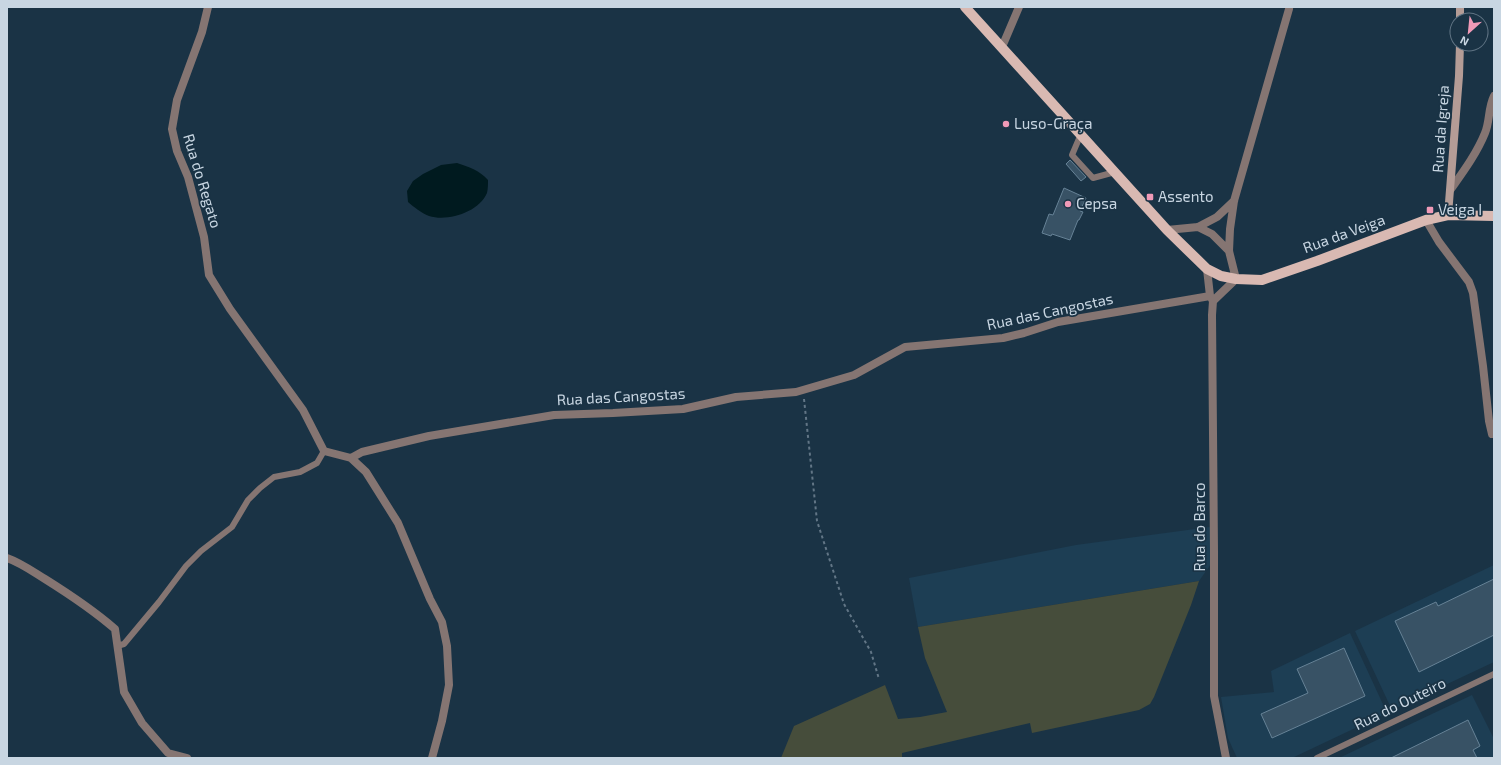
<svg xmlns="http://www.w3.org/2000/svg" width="1501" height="765" viewBox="0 0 1501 765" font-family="'Exo 2',sans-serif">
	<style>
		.built { fill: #1d3e54 }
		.green { fill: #464d3b }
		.water { fill: #001a1f }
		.building { fill: #385265; stroke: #668296 }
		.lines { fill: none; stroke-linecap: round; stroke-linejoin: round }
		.path { stroke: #627686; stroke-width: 2; stroke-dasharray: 3 3; stroke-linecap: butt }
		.lane { stroke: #857572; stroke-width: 6 }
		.street { stroke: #857572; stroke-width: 8 }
		.secondary { stroke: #b49c96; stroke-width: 8 }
		.primary { stroke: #d9b9b2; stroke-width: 10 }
		.poi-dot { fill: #f09ab7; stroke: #1a3345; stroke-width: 1.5 }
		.labels { text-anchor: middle; stroke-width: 3.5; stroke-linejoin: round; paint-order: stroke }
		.poi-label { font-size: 15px; fill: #c8d6e2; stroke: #1a3345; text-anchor: start }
		.street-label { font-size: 15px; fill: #c8d6e2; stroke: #1a3345 }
	</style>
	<rect width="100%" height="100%" fill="#1a3345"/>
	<path class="built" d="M1210,527L1211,564L1199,581L918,627L909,578L1076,545Z
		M1494,565V662L1392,710L1355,631Z
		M1350,633L1387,713L1292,758H1237L1228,738L1221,697L1274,692L1271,671Z
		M1472,695L1494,739V758H1339Z"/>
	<path class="green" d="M1199,581L1191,605L1154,697L1150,704L1139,710L1032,733L1030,723L902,753V758H781L794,726L885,685L898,719L920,717L947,712L925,658L918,627Z"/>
	<path class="water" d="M457,163C469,167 479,170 488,180C488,184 488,189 487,193C479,212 448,222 429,216C421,213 414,207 408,202L407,191L413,181L423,174L441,165Z"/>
	<path class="building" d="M1070,160L1086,177L1081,181L1066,164Z
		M1064,188L1086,198L1080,211L1083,212L1079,220H1078L1070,240L1052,234L1051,236L1042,233L1049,214L1053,215Z
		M1494,579V635L1419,672L1395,621L1436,602L1438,606Z
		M1344,648L1365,696L1272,738L1261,714L1308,693L1297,669Z
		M1468,720L1480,746L1473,750L1477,758H1391Z"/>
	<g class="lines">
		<path class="path" d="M804,399L817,521L844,604L871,652L879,679"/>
		<path class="lane" d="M1081,134L1072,155L1093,178L1115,172
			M117,646L124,644L159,602L186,566L201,551L232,527L248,500L260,488L274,477L300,472L317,463L324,451
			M1317,758L1494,674"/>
		<path class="street" d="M208,7L202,32L177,100L172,129L177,151L188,177L204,237L209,275L230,309L303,410L324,451L351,458L366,472L398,523L430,599L442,622L447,646L449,685L442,721L432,758
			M1002,47L1019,7
			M1451,189C1463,172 1477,153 1485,133C1490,121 1488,108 1494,96
			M1426,220L1439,242L1469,282L1473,293L1483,366L1489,421L1492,434
			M1198,227L1212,234L1229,251
			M1167,230L1198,227L1217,217L1234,201
			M1207,269L1210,296L1213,301
			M351,458L362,452L429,436L554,415L613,413L683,409L736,397L796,392L854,375L905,347L1003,338L1024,333L1058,322L1210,296
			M7,558C21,563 32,571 45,579C69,594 93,610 115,629L124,692L142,723L168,753L187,758
			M1226,758L1214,696V551L1212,315L1213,301L1236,279L1229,251L1230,229L1234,201L1289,9"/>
		<path class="secondary" d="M1460,20V7
			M1448,215L1459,76L1460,44"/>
		<path class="primary" d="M965,7L1167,230L1207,269L1221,276L1236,279L1262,280L1317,261L1426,220L1448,215L1494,216"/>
	</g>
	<g class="poi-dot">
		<circle cx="1006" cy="124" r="4"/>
		<rect x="1146" y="193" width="8" height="8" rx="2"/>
		<circle cx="1068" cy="204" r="4"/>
		<rect x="1426" y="206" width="8" height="8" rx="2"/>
	</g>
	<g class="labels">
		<g class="poi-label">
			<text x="1014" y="129">Luso-Graça</text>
			<text x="1158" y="202">Assento</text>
			<text x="1076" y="209">Cepsa</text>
			<text x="1438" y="215">Veiga I</text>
		</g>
		<g class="street-label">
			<text transform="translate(1441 129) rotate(-86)" y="5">Rua da Igreja</text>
			<text transform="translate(202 181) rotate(73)" y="5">Rua do Regato</text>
			<text transform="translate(1344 234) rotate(-20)" y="5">Rua da Veiga</text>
			<text transform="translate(1050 312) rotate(-12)" y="5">Rua das Cangostas</text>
			<text transform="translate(621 397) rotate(-3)" y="5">Rua das Cangostas</text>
			<text transform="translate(1200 527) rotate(-90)" y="5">Rua do Barco</text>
			<text transform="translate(1400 704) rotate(-26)" y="5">Rua do Outeiro</text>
		</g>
	</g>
	<rect width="1501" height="765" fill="none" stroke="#c8d6e2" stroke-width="16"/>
	<g transform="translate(1469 32) rotate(207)"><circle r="19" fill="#1a3345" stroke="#607484"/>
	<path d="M0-3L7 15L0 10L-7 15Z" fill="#f09ab7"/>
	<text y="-6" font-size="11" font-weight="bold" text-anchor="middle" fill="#c8d6e2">N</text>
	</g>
</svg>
